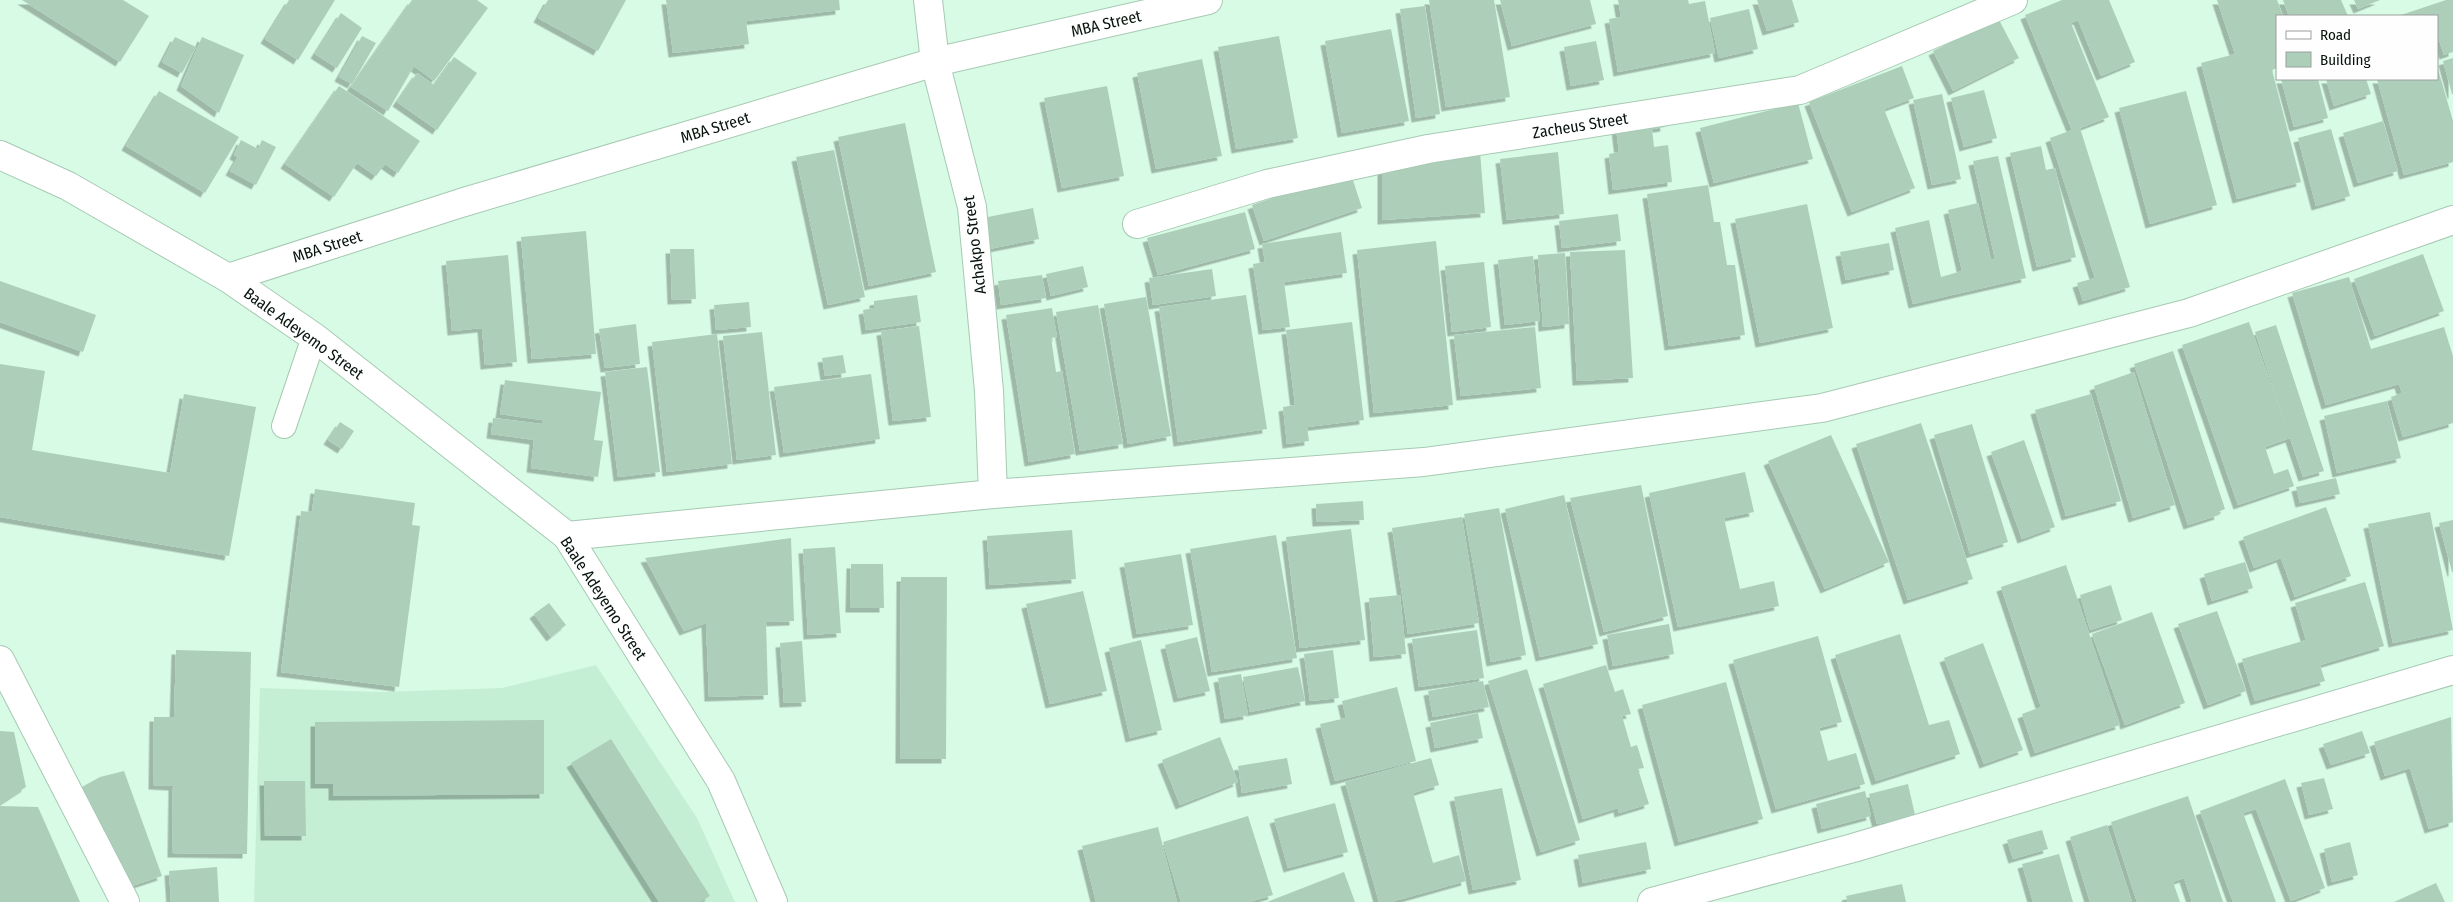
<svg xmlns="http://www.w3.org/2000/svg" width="2453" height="902" viewBox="0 0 2453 902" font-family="'Fira Sans Condensed',sans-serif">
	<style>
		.built { fill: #c5efd5 }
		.building { fill: #adcfba; filter: url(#shadow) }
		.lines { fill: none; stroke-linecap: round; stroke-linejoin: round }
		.service-casing { stroke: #a7c9b4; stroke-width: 26 }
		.minor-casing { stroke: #a7c9b4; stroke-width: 30 }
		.tertiary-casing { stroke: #a7c9b4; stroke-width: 30 }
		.service { stroke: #fff; stroke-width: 24 }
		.minor { stroke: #fff; stroke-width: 28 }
		.tertiary { stroke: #fff; stroke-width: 28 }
		.labels { text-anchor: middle; stroke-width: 5; stroke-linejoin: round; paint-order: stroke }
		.street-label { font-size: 16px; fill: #06120b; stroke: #fefefe }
	</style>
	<defs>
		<filter id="shadow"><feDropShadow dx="-4.5" dy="4.5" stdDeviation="0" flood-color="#0004"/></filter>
	</defs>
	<rect width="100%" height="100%" fill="#d8fbe5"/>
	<path class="built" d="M596,665L697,818L735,902H254L260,688L381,692L502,688Z"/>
	<path class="building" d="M22,0H123L149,16L120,62Z
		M289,0H335L298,60L265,39Z
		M412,0H477L488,8L434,81L414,66L388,111L351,87Z
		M548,0H626L598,51L538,18Z
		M666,0H839L840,10L746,21L749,44L673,53Z
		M1429,0H1494L1510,97L1446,107Z
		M1500,0H1590L1596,24L1512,46Z
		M1618,0H1688L1689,4L1705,1L1715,53L1618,72L1609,19L1621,17Z
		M1757,0H1792L1799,22L1767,31Z
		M2062,0H2109L2135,62L2101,76L2078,20L2071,23L2109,117L2080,128L2130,287L2083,301L2077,283L2095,278L2050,138L2072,130L2025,15Z
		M2217,0H2277L2283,16H2277V68L2272,70L2301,182L2237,199L2201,63L2235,54Z
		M2283,0H2341L2348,16H2289Z
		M2354,0H2380L2358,9Z
		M2446,0H2453V52L2444,55L2437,34V16H2398Z
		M1425,6L1440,114L1416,118L1400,9Z
		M1749,9L1758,49L1719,58L1710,18Z
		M341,13L362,28L337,68L315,54Z
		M1998,18L2019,58L1953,91L1933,51Z
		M1391,29L1409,121L1342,133L1325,41Z
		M362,36L376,43L352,84L339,77Z
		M1279,36L1298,138L1236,149L1218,47Z
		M175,37L196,47L182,73L162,62Z
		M202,37L244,55L219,113L181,86Z
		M1596,41L1604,80L1571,86L1564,47Z
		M454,57L477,73L437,130L397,102L417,73L434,85Z
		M2453,58V94H2452L2443,61Z
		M1202,59L1222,156L1156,169L1137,73Z
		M1902,66L1914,98L1884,109L1915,188L1852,212L1809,102Z
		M2437,66L2453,121V162L2404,175L2377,79H2437Z
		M2281,79H2318L2328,118L2294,127Z
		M2326,79H2366L2371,94L2334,106Z
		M339,86L420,141L398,173L385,164L376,176L357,163L334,197L285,164Z
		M1107,86L1124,176L1062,188L1044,98Z
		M1984,90L1997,138L1964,147L1951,98Z
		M159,91L239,137L205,193L126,146Z
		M2186,91L2217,205L2150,224L2119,108Z
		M1942,94L1961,179L1932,185L1913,100Z
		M1798,103L1813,159L1714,183L1700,128Z
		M2383,121L2398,171L2358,183L2343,133Z
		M1664,122L1665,127L1652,129L1654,147L1668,145L1672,182L1613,190L1609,154L1619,152L1616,128Z
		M905,123L936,272L869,286L838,137Z
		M2331,129L2350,196L2316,206L2298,138Z
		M241,140L258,149L262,140L276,147L256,185L230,171L238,157L234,155Z
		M2041,146L2046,170L2055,168L2076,257L2037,267L2010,153Z
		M834,150L865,297L828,305L796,157Z
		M1480,152L1485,213L1382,220V162Z
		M1558,152L1564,214L1507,220L1500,159Z
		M1998,156L2026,278L1913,304L1895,228L1929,220L1941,277L1962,271L1948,210L1978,203L1991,260L1995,259L1973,161Z
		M1350,171L1362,208L1264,241L1252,205Z
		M1708,185L1714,222H1720L1727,265H1735L1745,335L1669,346L1647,194Z
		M1807,204L1833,328L1760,343L1735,219Z
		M1033,208L1039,239L989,249L983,218Z
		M1245,212L1255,249L1158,275L1147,238Z
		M1618,214L1621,241L1562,248L1559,221Z
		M586,231L596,354L532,359L521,237Z
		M1341,232L1347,273L1284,282L1290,327L1263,330L1253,264L1265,262L1262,244Z
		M1436,241L1453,405L1374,413L1357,250Z
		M1889,243L1894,270L1846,280L1840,252Z
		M670,249H694L696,299L672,300Z
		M1625,250L1633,378L1577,381L1570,252Z
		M1565,253L1569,324L1543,327L1538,255Z
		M2423,254L2444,311L2375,336L2354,279Z
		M508,255L517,362L485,365L482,328L452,331L446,261Z
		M1533,256L1540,321L1505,325L1498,260Z
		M1484,262L1491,327L1452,332L1445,266Z
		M1083,266L1088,287L1051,296L1046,274Z
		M1212,269L1216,296L1153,305L1149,278Z
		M1042,275L1046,298L1001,305L998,281Z
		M2349,277L2371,349L2444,327L2453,356V423L2403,437L2391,397L2402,393L2399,384L2326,405L2292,293Z
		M0,281L96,315L83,352L0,322Z
		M917,295L921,322L866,330L863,310L874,308V301Z
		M1246,295L1267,429L1178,442L1159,307Z
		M1146,297L1171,436L1128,444L1104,304Z
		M749,302L751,327L716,330L714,305Z
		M1098,305L1123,444L1080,451L1056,312Z
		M1052,308L1057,337L1051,338L1056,372L1062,371L1075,454L1029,462L1006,315Z
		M1352,322L1364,420L1307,427L1309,441L1287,444L1283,407L1295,405L1286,330Z
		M2249,322L2287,430L2255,332L2276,325L2324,471L2303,477L2290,438L2265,447L2274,474L2288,469L2294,486L2238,505L2182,345Z
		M636,324L640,364L605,368L599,329Z
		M919,326L931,417L893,421L881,331Z
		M1535,327L1541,388L1461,396L1454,335Z
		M762,332L776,455L737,460L723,336Z
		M717,334L732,464L667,472L652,342Z
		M2173,351L2225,509L2218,512L2219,515L2188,525L2134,364Z
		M843,355L846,373L825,376L822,358Z
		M0,364L45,371L32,450L170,473L184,394L256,407L229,556L0,517Z
		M647,367L660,472L618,477L605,372Z
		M2134,372L2175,505L2133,518L2094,386Z
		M871,374L880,439L784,453L774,387Z
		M505,380L601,392L594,440L603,441L598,477L531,468L534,440L491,434L493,418L542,424V420L500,414Z
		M2091,394L2121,501L2066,516L2035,410Z
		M2387,401L2401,458L2337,473L2324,416Z
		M340,422L354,431L342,449L328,440Z
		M1921,423L1973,579L1908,600L1856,444Z
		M1972,424L2008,542L1970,554L1934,435Z
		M1831,435L1889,562L1825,589L1768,461Z
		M2024,440L2055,527L2022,539L1991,452Z
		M1745,472L1754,512L1724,518L1740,589L1774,581L1779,606L1678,627L1649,493Z
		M2336,478L2340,494L2300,503L2296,487Z
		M1641,485L1668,616L1604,632L1570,498Z
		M315,489L415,503L412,525L420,526L399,687L281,672L301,511L312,512Z
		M1564,495L1598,644L1540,657L1505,509Z
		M1363,501L1364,520L1317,522L1316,504Z
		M2326,507L2351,576L2295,597L2281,558L2254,568L2243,537Z
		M1499,508L1526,655L1491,662L1464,514Z
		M2430,512L2453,630L2393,643L2368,524Z
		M1462,517L1479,623L1408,634L1392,528Z
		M2453,520V572H2452L2439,523Z
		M1351,529L1365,640L1300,648L1286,537Z
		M1072,530L1076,579L990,585L987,536Z
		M1276,535L1297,658L1212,672L1190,549Z
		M791,538L794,621L766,622L768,695L709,697L706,623L684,631L645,558Z
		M835,547L841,633L808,635L803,549Z
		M1181,554L1193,625L1137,634L1124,563Z
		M2245,562L2253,588L2212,601L2204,574Z
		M851,564H883L884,608H850Z
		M2066,565L2120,725L2035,753L2022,714L2041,707L2001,587Z
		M901,577H947L946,759H900Z
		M2365,582L2384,646L2320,665L2325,681L2255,701L2242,659L2306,640L2295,603Z
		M2111,585L2122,620L2090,630L2080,595Z
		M1083,591L1107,691L1050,704L1026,604Z
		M1400,595L1406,654L1374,657L1369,598Z
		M549,603L566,625L551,637L534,614Z
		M2217,611L2246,691L2208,705L2178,624Z
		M2152,612L2185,703L2125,725L2092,634Z
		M1669,624L1674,654L1613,666L1607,635Z
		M1477,630L1484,678L1419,687L1412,639Z
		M1900,634L1929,725L1949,720L1960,754L1876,781L1835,655Z
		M1818,636L1842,722L1819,728L1828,761L1856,753L1865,784L1776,809L1733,660Z
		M1197,637L1210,691L1178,698L1165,645Z
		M1141,640L1162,730L1130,738L1109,648Z
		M802,641L806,702L784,703L780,643Z
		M1983,643L2023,750L1984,764L1944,658Z
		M176,650L251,652L247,854L172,853L173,786L153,785L154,717H174Z
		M1333,650L1339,698L1310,701L1304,654Z
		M1606,665L1615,692L1623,689L1631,714L1622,716L1631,747L1637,745L1644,768L1638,769L1649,804L1619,813L1618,808L1583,819L1543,684Z
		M1298,667L1305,701L1250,712L1243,677Z
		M1527,669L1580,840L1541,852L1488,681Z
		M1241,674L1248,715L1225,719L1218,678Z
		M1483,681L1489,707L1433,717L1428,691Z
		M1726,682L1763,819L1679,842L1642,705Z
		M1397,687L1416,761L1335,781L1320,724L1346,718L1342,701Z
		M1478,713L1483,738L1435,748L1430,723Z
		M2451,717L2453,822L2429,829L2410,768L2385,776L2374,742Z
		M544,720V794L333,796V784H315V722Z
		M0,731L14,732L26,787L0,804Z
		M2362,731L2370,753L2331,765L2323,744Z
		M1220,737L1238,782L1180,805L1162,760Z
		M611,739L710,896L700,902H659L571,763Z
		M1287,758L1292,784L1242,793L1238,766Z
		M1431,758L1439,785L1413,793L1433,863L1459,855L1466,881L1391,902H1379L1345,782Z
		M124,771L162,876L132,886L80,788L100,777Z
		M2324,778L2333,809L2309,815L2301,783Z
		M2285,779L2325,888L2291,901L2256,809L2243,813L2276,902H2233L2200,811Z
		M264,781H305L306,836H265Z
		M1908,784L1915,815L1877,824L1869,794Z
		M1502,788L1521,880L1473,890L1454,797Z
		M1865,791L1871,816L1822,829L1816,804Z
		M2188,796L2223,902H2192L2184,878L2173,882L2180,902H2137L2111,822Z
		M1335,803L1348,852L1288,868L1274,819Z
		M0,806L38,807L80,902H0Z
		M1248,816L1273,895L1249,902H1181L1163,842Z
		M2107,825L2132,902H2090L2070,837Z
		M1158,827L1177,902H1096L1082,846Z
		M2042,830L2048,849L2013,859L2007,840Z
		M1646,842L1651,869L1583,883L1578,855Z
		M2350,842L2358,875L2332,882L2324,849Z
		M2059,854L2073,902H2033L2022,864Z
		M217,867L219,902H171L169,871Z
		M1344,872L1355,902H1267Z
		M2436,883L2445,902H2394Z
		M1902,884L1906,902H1848L1846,896Z"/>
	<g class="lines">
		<g class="service-casing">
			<path id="service" d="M284,426L314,337"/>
		</g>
		<g class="minor-casing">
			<path id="minor" d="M928,0L935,62L972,207L989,391L993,494
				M1137,224L1267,184L1428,149L1800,90L2013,0
				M567,536L993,494L1424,462L1822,408L2189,313L2453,220
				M0,660L125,902
				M1652,902L1853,848L2453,670"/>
		</g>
		<g class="tertiary-casing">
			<path id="tertiary" d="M0,155L68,186L228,278L314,337L567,536L721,781L773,902
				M228,278L461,203L935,62L1208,0"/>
		</g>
		<use href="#service" class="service"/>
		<use href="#minor" class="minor"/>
		<use href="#tertiary" class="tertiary"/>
	</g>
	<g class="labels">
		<g class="street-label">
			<text transform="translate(1106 23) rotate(-13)" y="6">MBA Street</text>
			<text transform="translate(1580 125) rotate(-9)" y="6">Zacheus Street</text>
			<text transform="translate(715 127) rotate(-17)" y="6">MBA Street</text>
			<text transform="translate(974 245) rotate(-97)" y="6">Achakpo Street</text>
			<text transform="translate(327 246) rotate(-18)" y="6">MBA Street</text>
			<text transform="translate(304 333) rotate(36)" y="6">Baale Adeyemo Street</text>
			<text transform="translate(604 598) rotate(57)" y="6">Baale Adeyemo Street</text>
		</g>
	</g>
	<rect x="2276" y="15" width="162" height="65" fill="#fefefe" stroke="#9ba09d"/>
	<rect x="2286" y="31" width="25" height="8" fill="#ffffff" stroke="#9ba09d"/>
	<text x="2320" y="40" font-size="15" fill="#06120b">Road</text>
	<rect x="2286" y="52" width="25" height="15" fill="#adcfba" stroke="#9ba09d"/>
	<text x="2320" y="65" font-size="15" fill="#06120b">Building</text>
</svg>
